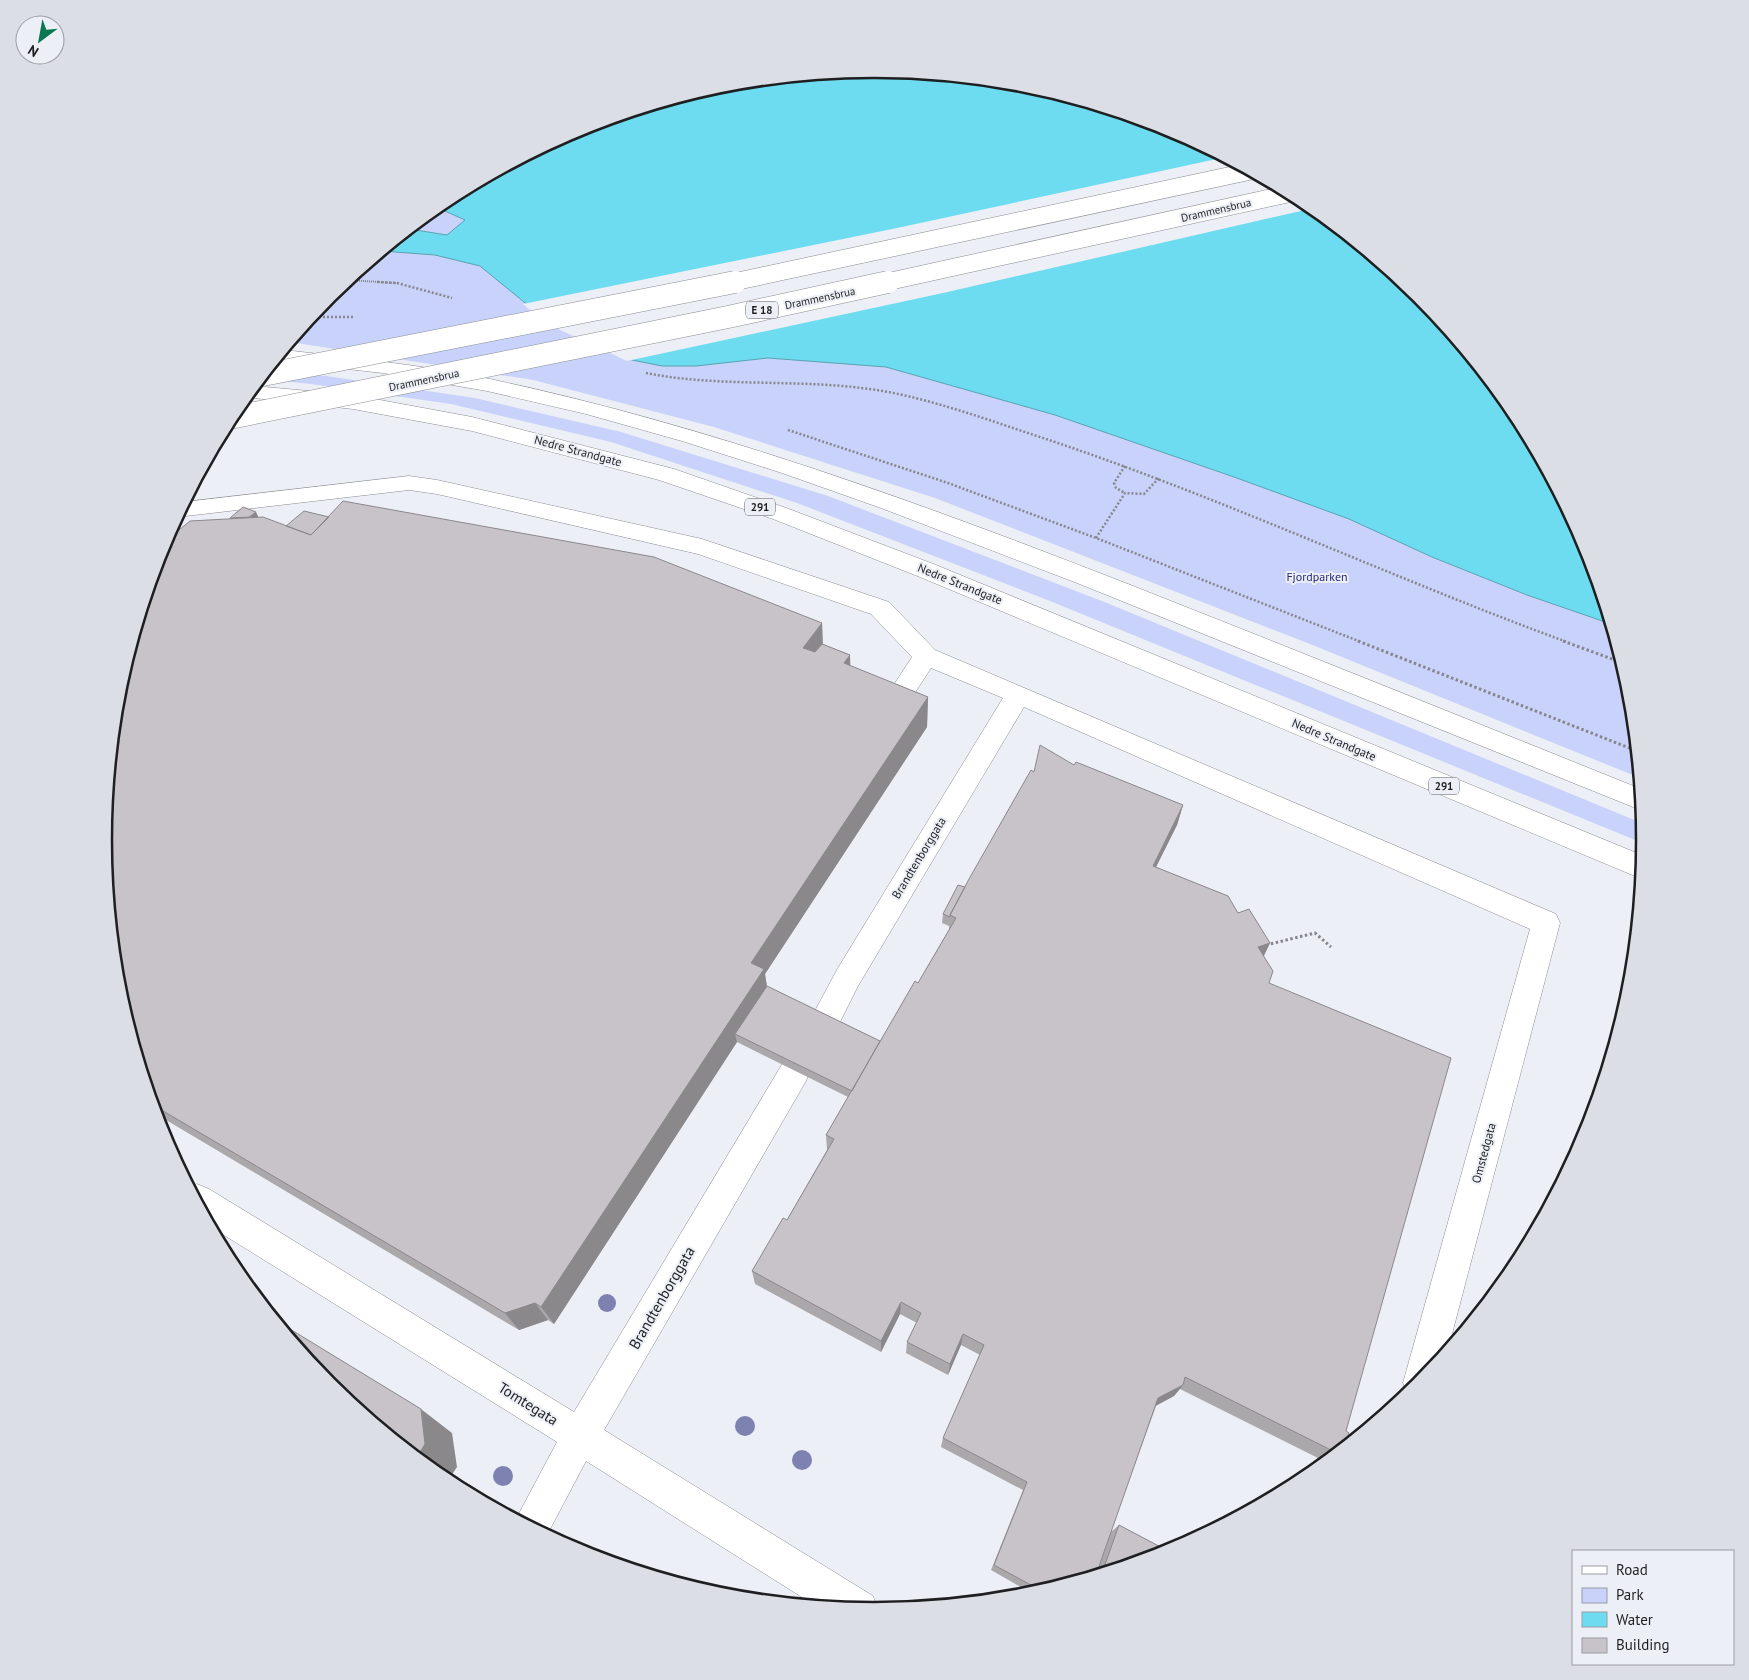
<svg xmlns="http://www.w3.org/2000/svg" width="1749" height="1680" viewBox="0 0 1749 1680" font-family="'PT Sans',sans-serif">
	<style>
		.green { fill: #c8d2fa }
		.water { fill: #6edcf0; stroke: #56a3b2 }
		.pier { fill: #edeff6 }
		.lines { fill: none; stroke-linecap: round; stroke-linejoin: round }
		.minor-casing { stroke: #8b8d93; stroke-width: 1 }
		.highway-casing { stroke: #8b8d93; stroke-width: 1 }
		.path-far2 { stroke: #86878c; stroke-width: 2; stroke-dasharray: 1 1; stroke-linecap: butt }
		.path-far1 { stroke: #86878c; stroke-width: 2.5; stroke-dasharray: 2 2; stroke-linecap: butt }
		.path { stroke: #86878c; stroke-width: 3; stroke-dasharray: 2.5 2.5; stroke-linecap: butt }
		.minor { fill: #fff; fill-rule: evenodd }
		.highway { fill: #fff; fill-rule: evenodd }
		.highway-bridge-far1-casing { stroke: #8b8d93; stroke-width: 18; stroke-linecap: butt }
		.highway-bridge-casing { stroke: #8b8d93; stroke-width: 23; stroke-linecap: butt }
		.highway-bridge-far1 { stroke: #fff; stroke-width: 17 }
		.highway-bridge { stroke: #fff; stroke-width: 22 }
		.tree { fill: #7e82b1 }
		.wall { fill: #aba8ac }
		.shaded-wall { fill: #8b888c }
		.building { fill: #c7c3c8; stroke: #8b888c }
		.labels { text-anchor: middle; stroke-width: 4; stroke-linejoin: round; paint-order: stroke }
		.far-street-label { font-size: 11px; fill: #1e1f21; stroke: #edeff6 }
		.shield { fill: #edeff6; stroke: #5c5d61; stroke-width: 1 }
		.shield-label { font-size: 11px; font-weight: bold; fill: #1e1f21 }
		.street-label { font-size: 12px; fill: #1e1f21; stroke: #edeff6 }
		.park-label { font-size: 12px; fill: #232878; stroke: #edeff6 }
		.near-street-label { font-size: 15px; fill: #1e1f21; stroke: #edeff6 }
		.rim { fill: none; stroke: #1e1f21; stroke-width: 2.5 }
	</style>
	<rect width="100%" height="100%" fill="#edeff6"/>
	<path class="green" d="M436,207L465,220L447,235L409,229Z
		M382,251L435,255L480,266L500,281L696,366L768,358L886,367L1055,415L1234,477L1349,519L1432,557L1527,595L1611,624L1631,690L1640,778L1305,642L935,498L714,427L533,380L290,342L329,294Z
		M267,370L326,376L475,398L621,432L828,496L1107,603L1644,824L1645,844L1050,601L797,503L611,442L451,404L311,384L260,379Z"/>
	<path class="water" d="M875,69L1025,84L1170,128L1303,199L1420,295L1516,412L1587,545L1611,624L1527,595L1432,557L1349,519L1234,477L1055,415L886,367L768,358L696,366H662L632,360L546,320L480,266L435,255L382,251L409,229L447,235L465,220L436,207L446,199L580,127L724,84Z"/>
	<path class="pier" d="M1226,157L1303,199L1314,208L943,293L627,361L545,323L523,304L897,228Z"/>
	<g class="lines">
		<g class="minor-casing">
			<path id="minor" d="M409,476L437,480L702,539L889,602L935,650L1556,914L1560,923L1447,1353L1420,1386L1408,1395L1403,1383L1530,929L1024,707L858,986L835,1032L824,1036L813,1032L809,1022L838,968L1003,698L931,668L898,719L889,722L880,719L876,712L912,657L871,614L698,554L437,494L409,490L177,517L185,502Z
				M795,1057L806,1061L810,1071L806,1081L604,1430L873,1596L878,1611L816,1606L586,1461L547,1535L516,1519L557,1442L211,1227L190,1187L197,1184L209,1189L574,1412L784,1061Z"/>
		</g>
		<g class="highway-casing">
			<path id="highway" d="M284,350C353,358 422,365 490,379C711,426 923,504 1133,586C1303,653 1472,721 1641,789L1643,811L1077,583L881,508L782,473L682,441L586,414L487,391L383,373L275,361Z
				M254,386L353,395L472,417L674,469L789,509L936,565L1644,856L1642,879L920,577L773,519L659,480L472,431L353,409L245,397Z"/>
		</g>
		<path class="path-far2" d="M347,280L397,283"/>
		<path class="path-far1" d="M377,282L397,283L452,298
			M311,317H353
			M646,373C732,390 820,375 907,396C954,407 1000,424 1046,439C1223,498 1392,578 1567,642
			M788,430L948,483L1096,538L1361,642
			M1125,466L1114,483L1116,488L1125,493
			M1096,538L1125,493L1144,494L1159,478"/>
		<path class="path" d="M1358,641L1637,751
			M1563,641L1623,663
			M1266,945L1315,933L1331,947"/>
		<use href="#minor" class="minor"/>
		<use href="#highway" class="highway"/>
		<g class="highway-bridge-far1-casing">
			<path id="highway-bridge-far1" d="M729,283L1251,171
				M882,283L1292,193"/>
		</g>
		<g class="highway-bridge-casing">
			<path id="highway-bridge" d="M263,375L735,282
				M230,418L728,317L888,282"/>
		</g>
		<use href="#highway-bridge-far1" class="highway-bridge-far1"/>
		<use href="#highway-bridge" class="highway-bridge"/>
	</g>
	<g class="tree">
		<circle cx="607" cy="1303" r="9"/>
		<circle cx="745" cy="1426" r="10"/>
		<circle cx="802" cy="1460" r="10"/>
		<circle cx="503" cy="1476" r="10"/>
	</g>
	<path class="wall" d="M256,512L258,517L286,526L329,517L822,623L823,644L850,655V666L928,697L927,727L765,974L767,986L880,1041L918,983L949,930V926L942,923L943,914L965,887L1034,772L1074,765L1183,805L1177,825L1156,867L1238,913L1270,943L1264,956L1346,1431L1345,1447L1326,1462L1180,1389L1174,1396L1156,1406L1110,1533L1119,1525L1170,1552L1033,1594L991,1570L1023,1490L941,1447L943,1438L980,1355L961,1345L948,1375L906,1353L907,1342L917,1323L900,1314L881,1352L755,1284L752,1271L787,1220L827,1150L826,1135L848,1097L737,1042L554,1324L548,1320L519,1330L156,1114L118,990L230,518Z
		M1280,1485L1288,1489L1262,1503L1264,1497Z"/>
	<path class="shaded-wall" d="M256,512L261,523L233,532Z
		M822,623L823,654L805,678L803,648Z
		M850,655L851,686L844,663Z
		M928,697L927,727L765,974L768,995L735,1034L737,1042L554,1324L541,1307L751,963Z
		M1183,805L1177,825L1147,885L1153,866Z
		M1270,943L1261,961L1258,947Z
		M901,1302L900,1314L881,1352V1341Z
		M535,1303L548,1320L519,1330L505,1313Z
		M963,1334L961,1345L948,1375L950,1364Z
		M1183,1385L1174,1396L1151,1408L1158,1398Z
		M421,1409L452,1433L457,1467L447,1482L417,1457Z"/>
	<path class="building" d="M343,501L654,557L822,623L803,648L815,652L822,644L850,655L844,663L928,697L751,963L764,969L541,1307L535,1303L505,1313L153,1105L118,990L103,840L118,689L162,545L163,543L190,521L263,517L311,535Z
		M243,507L256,512L249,517L230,518Z
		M304,511L329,517L311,535L286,526Z
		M1040,745L1074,765L1076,762L1183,805L1153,866L1228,896L1238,913L1249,909L1270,943L1258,947L1273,971L1269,983L1451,1058L1346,1431L1349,1433L1345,1447L1337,1453L1185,1377L1183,1385L1158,1398L1096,1575L1042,1591L994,1565L1027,1482L943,1438L984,1345L963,1334L950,1364L907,1342L921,1313L901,1302L881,1341L752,1271L783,1218L787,1220L834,1139L826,1135L915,981L918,983L956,918L950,915L969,879L1031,770L1034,772Z
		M958,885L965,887L950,915V917L943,914Z
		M767,986L880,1041L852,1091L735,1034Z
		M285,1326L421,1409L425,1444L417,1457L329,1385L283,1329Z
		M1280,1485L1288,1489L1277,1495Z
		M1119,1525L1170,1552L1102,1573Z"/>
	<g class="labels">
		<g class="far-street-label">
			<text transform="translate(1216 210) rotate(-13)" y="4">Drammensbrua</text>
			<text transform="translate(820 298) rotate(-12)" y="4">Drammensbrua</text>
			<text transform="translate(424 380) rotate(-12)" y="4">Drammensbrua</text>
		</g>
		<g class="shield">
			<rect x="746" y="301.5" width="32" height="17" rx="4"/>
			<rect x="745" y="498.5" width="30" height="17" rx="4"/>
			<rect x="1429" y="777.5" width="30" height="17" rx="4"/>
		</g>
		<g class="shield-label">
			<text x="762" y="314">E 18</text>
			<text x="760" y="511">291</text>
			<text x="1444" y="790">291</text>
		</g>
		<g class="street-label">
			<text transform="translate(578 451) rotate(15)" y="4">Nedre Strandgate</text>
			<text transform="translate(960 584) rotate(22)" y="4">Nedre Strandgate</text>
			<text transform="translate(1334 740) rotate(23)" y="4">Nedre Strandgate</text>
			<text transform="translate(919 858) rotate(-59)" y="4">Brandtenborggata</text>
			<text transform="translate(1484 1153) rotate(-75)" y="4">Omstedgata</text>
		</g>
		<g class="park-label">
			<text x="1317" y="581">Fjordparken</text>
		</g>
		<g class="near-street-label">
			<text transform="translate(662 1298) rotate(-60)" y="5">Brandtenborggata</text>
			<text transform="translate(528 1404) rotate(32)" y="5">Tomtegata</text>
		</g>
	</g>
	<path d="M0 0H1749V1680H0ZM112 840a762 762 0 1 1 1524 0a762 762 0 1 1-1524 0Z" fill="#dcdee5" fill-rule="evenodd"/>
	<path class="rim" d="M112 840a762 762 0 1 1 1524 0a762 762 0 1 1-1524 0Z"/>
	<rect x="1572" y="1550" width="162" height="115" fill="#edeff6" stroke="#9a9ca1"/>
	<rect x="1582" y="1566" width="25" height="8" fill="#ffffff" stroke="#9a9ca1"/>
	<text x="1616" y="1575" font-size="15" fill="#1e1f21">Road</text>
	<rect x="1582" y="1588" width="25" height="15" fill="#c8d2fa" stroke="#9a9ca1"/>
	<text x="1616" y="1600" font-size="15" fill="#1e1f21">Park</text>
	<rect x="1582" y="1612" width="25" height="15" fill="#6edcf0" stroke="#9a9ca1"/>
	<text x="1616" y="1625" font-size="15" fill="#1e1f21">Water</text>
	<rect x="1582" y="1638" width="25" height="15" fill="#c7c3c8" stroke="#9a9ca1"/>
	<text x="1616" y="1650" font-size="15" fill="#1e1f21">Building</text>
	<g transform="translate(40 40) rotate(212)"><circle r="24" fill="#edeff6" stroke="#9a9ca1"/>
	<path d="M0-4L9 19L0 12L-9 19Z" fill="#087752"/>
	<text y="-8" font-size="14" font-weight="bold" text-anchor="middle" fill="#1e1f21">N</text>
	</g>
</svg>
